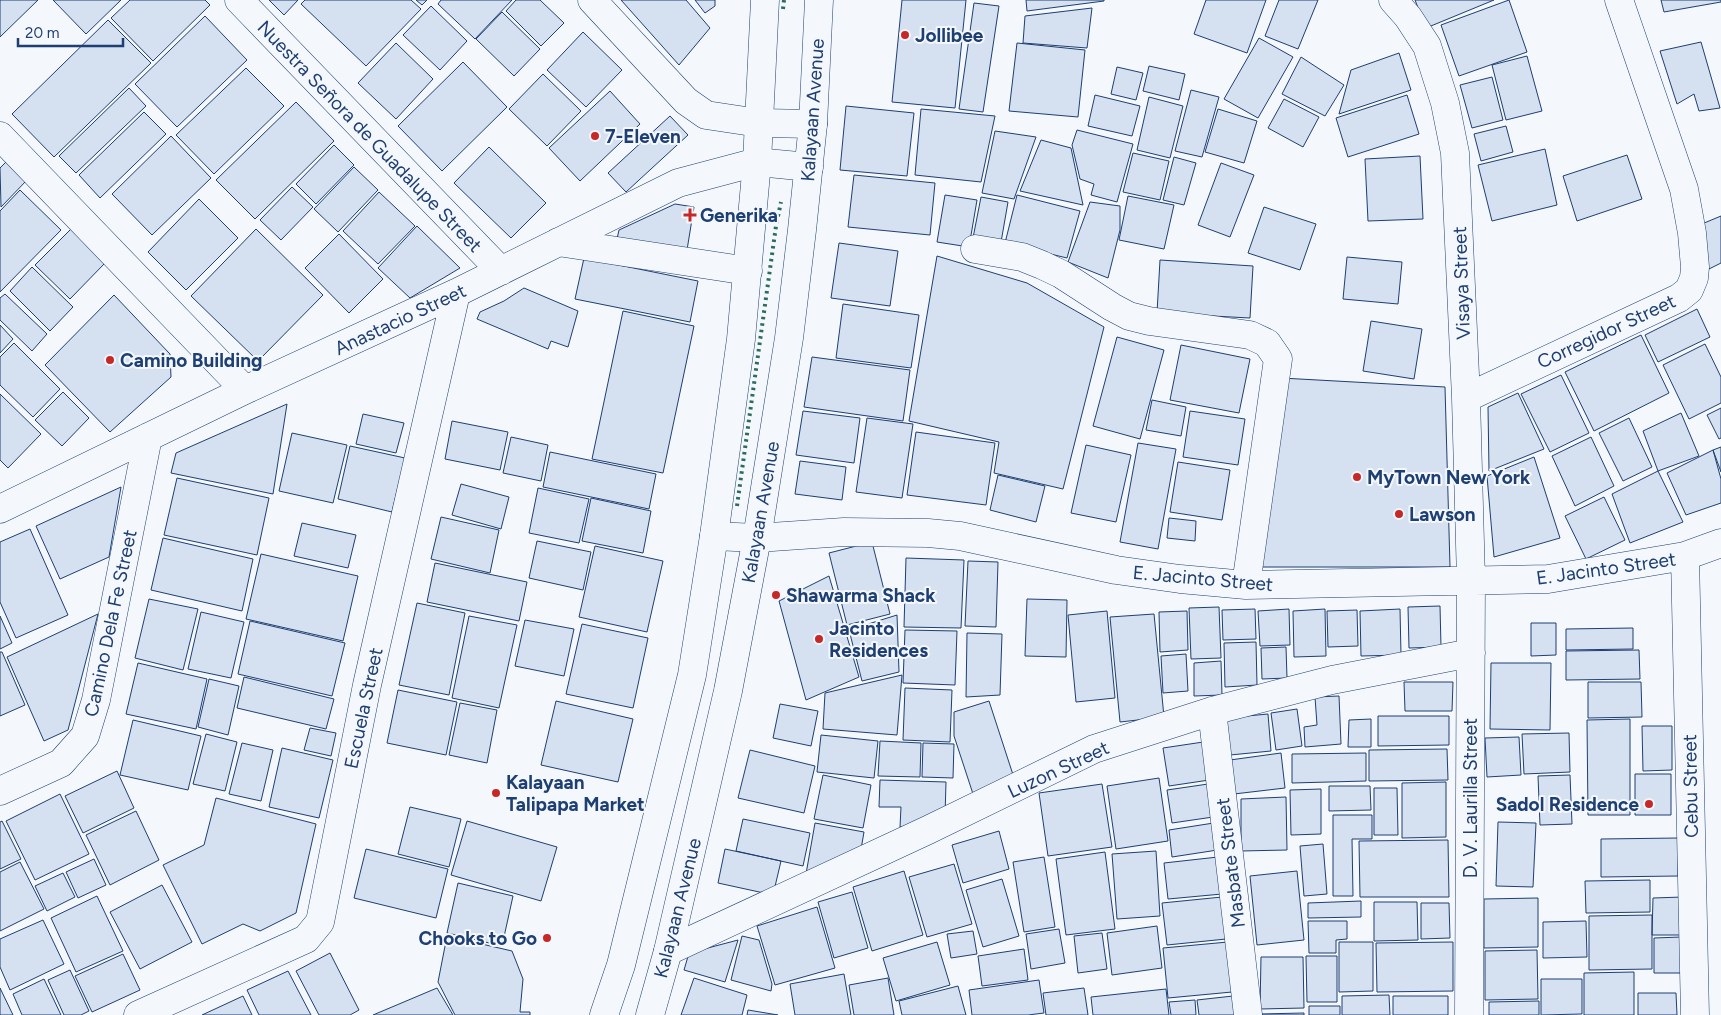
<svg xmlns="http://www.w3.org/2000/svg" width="1721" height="1015" viewBox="0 0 1721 1015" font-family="Figtree,sans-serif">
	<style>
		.building { fill: #d5e0f0; stroke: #1d3f73 }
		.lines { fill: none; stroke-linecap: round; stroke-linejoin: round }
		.street-casing { stroke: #1d3f73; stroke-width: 29 }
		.secondary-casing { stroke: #1d3f73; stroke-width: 29 }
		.primary-casing { stroke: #1d3f73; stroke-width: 29 }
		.street { stroke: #f4f7fb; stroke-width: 28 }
		.secondary { stroke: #f4f7fb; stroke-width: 28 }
		.primary { stroke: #f4f7fb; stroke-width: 28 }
		.hedge { stroke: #2c6c60; stroke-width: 4; stroke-dasharray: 2.5 4; stroke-linecap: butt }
		.poi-dot { fill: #c62828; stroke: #f4f7fb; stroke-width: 2 }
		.labels { text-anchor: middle; stroke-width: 4; stroke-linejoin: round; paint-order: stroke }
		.poi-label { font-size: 19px; font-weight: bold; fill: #1d3f73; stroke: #f4f7fb; text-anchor: start }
		.street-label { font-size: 19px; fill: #1d3f73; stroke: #f4f7fb }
	</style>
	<rect width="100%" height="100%" fill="#f4f7fb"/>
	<path class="building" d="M0,0H38L0,37Z
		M53,0H121L86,34Z
		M130,0H205L210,5L153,61L111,18Z
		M269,0H298L284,15Z
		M305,0H411L421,9L366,66L301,4Z
		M416,0H427L422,5Z
		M441,0H512L475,39L438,4Z
		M516,0H540L564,23L541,46L506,11Z
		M621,0H686L710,28L679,65Z
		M695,0H715V6L705,13Z
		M902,0H966L955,108L892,102Z
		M1026,0H1104V1L1027,11Z
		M1206,0H1266L1247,53L1194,34Z
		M1279,0H1318L1298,49L1265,36Z
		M1415,0H1494L1426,28Z
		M1509,0L1527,52L1459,76L1441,25Z
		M1661,0H1721V2L1664,12Z
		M974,3L999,6L983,112L959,109Z
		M431,6L467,41L440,70L403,35Z
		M1092,8L1087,48L1023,43L1025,16Z
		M502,12L540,49L514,76L476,39Z
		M205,16L247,60L177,127L135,84Z
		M108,20L151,63L54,157L12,114Z
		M583,32L622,70L586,107L547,70Z
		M1259,38L1293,57L1258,118L1224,99Z
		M1701,42L1720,108L1699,111L1694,94L1677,104L1660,51Z
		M396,43L433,79L396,119L358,83Z
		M1017,43L1085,50L1078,117L1009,111Z
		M1399,53L1411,90L1339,114L1351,70Z
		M1527,56L1542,111L1506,120L1492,65Z
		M1301,57L1344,85L1325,116L1282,94Z
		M463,62L507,107L442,171L398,126Z
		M1149,66L1185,74L1179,100L1143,91Z
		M1117,67L1143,73L1136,100L1111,94Z
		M246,68L284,106L214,174L176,135Z
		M543,74L581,111L547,146L509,109Z
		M1492,77L1503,120L1472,128L1460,85Z
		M129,88L146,106L76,173L59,156Z
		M1191,90L1219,97L1202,157L1175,151Z
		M610,91L640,124L580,181L549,148Z
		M1095,95L1140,106L1132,136L1088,126Z
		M1407,95L1419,134L1348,157L1336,118Z
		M1149,97L1183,106L1170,158L1137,150Z
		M1284,99L1319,117L1303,147L1268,128Z
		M296,102L334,141L255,219L216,180Z
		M846,106L914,113L907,176L840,170Z
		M921,109L995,116L981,182L915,175Z
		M1218,109L1257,121L1244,163L1205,152Z
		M144,112L166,134L100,198L79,175Z
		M670,116L688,135L626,192L608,173Z
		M1506,126L1513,152L1481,161L1474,134Z
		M1077,130L1133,144L1117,202L1091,195L1094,184L1080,179L1072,145Z
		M995,131L1036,137L1014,199L982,193Z
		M171,136L211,178L152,235L112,194Z
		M1041,140L1071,148L1083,205L1020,191Z
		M334,145L354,165L316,204L296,184Z
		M489,147L546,203L511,238L454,183Z
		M1545,149L1557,205L1492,221L1478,165Z
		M1133,153L1169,161L1160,200L1123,192Z
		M1627,155L1642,199L1577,221L1563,176Z
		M1420,156L1423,219L1368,221L1365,159Z
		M1174,157L1196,163L1184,205L1163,200Z
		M7,161L27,180L1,207L0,168Z
		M1221,163L1254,175L1230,237L1198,225Z
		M354,167L378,190L338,232L314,209Z
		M854,175L935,183L930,235L848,227Z
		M292,187L313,207L281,240L260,220Z
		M20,190L61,230L0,292V211Z
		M379,192L415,226L378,264L343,231Z
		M945,195L977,200L969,247L937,242Z
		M1017,195L1080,211L1067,258L1005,243Z
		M1128,196L1174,205L1164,249L1119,240Z
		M981,197L1008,202L1000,248L972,243Z
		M199,199L238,238L186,290L148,252Z
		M1090,202L1120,206V230L1108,278L1068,262Z
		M675,204L694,207L687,250L617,239L619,230Z
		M1264,207L1316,224L1300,270L1248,253Z
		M1721,216V263L1709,269L1697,226Z
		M417,226L460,268L410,298L378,268Z
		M71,229L105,263L70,299L35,265Z
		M256,229L323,295L258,361L191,296Z
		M339,234L383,279L349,313L305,268Z
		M839,243L898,251L890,306L831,298Z
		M937,256L1027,283L1104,327L1063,489L994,473L999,442L909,421Z
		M1347,257L1402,262L1398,304L1343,299Z
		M584,258L698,281L690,322L575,299Z
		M1160,260L1253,266L1250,318L1157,313Z
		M32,267L73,307L50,331L10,291Z
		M524,288L578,311L568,347L551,341L548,349L477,319L480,312L504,301Z
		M5,294L47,334L32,351L0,320V298Z
		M114,295L170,354L171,377L110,432L45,365Z
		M843,304L919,315L911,368L836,358Z
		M1697,309L1710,337L1658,362L1645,335Z
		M623,311L694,326L663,473L592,459Z
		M1371,321L1422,329L1414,379L1363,371Z
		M0,325L13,339L0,353Z
		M1641,335L1669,393L1594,431L1565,372Z
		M1117,337L1164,350L1140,439L1093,426Z
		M14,343L60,389L33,417L0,385V357Z
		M1705,344L1721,377V403L1689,419L1663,365Z
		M1181,345L1250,359L1239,413L1170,400Z
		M812,357L910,370L903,421L804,407Z
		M1561,375L1589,433L1550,452L1521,394Z
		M1281,378L1445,387L1450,567H1254Z
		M63,392L89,418L62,446L35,420Z
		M1518,393L1544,449L1489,471L1488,407Z
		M0,394L41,434L8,468L0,460Z
		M1152,400L1186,407L1181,436L1146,430Z
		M287,404L273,494L171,473L176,453Z
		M1721,408V438L1719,439L1707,415Z
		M803,411L860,418L854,463L796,455Z
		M1190,411L1245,419L1238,465L1183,457Z
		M1681,413L1699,456L1658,471L1643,431Z
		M363,414L404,423L396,453L356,444Z
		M867,418L913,424L902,498L856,492Z
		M1629,418L1652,467L1623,481L1599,433Z
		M452,421L508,432L500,470L445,459Z
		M916,432L995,443L986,505L907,495Z
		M292,433L347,445L333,503L279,491Z
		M511,437L548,445L541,481L503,473Z
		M1591,437L1614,486L1575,506L1552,456Z
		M1138,443L1176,449L1158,549L1120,542Z
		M1086,445L1131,455L1116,522L1071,513Z
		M350,446L405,458L392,512L338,499Z
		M1721,447V472L1713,450Z
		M1713,450L1721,479V503L1686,515L1667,473Z
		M550,452L656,474L649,509L543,487Z
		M1534,457L1560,538L1494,557L1487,476Z
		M800,461L846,467L842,500L795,494Z
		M1178,462L1230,470L1222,520L1170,512Z
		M1658,471L1683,522L1630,543L1612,494Z
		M998,475L1045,486L1036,522L990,510Z
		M177,478L269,498L257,555L164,535Z
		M461,484L509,497L501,529L452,515Z
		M121,487L109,557L60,579L36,526Z
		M538,488L589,499L579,543L529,533Z
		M1604,497L1625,540L1586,559L1565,516Z
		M591,498L651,511L643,553L582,541Z
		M441,517L499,530L490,573L431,559Z
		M1169,518L1196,521L1195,541L1167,538Z
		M302,523L356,535L348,568L294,556Z
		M30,529L68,615L16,638L0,602V542Z
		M163,538L253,559L242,611L151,590Z
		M537,541L591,552L583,590L529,578Z
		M872,542L890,614L847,625L829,553Z
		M595,546L663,561L647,632L579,617Z
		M261,554L358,576L343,641L246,619Z
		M906,558L964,560L961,628L904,627Z
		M968,561L998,562L996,627L965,626Z
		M435,563L527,582L519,621L427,602Z
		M829,576L859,677L806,700L779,601Z
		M149,599L198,609L183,670L135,658Z
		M1027,599L1067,600L1066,657L1025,656Z
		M417,603L465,613L449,695L399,685Z
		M1440,606L1441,647L1409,648L1408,607Z
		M1219,607L1221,658L1191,659L1189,608Z
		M1255,609L1256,639L1223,640L1222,610Z
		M1289,609L1290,645L1260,646L1258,611Z
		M1325,609L1326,656L1294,657L1293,611Z
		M1400,609L1401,655L1361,656L1360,611Z
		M1357,610L1358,646L1328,647L1327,611Z
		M1107,611L1115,698L1076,702L1068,615Z
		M1187,611L1188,650L1160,652L1159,612Z
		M201,612L244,622L231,678L188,669Z
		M98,614L68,730L44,741L7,657Z
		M1154,614L1164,717L1120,722L1110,617Z
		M897,615L899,672L862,681L849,630Z
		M0,616L12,643L0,649Z
		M469,616L517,625L499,708L452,698Z
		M525,620L574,629L564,676L515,666Z
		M250,621L345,643L332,696L238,674Z
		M1531,623H1556V655L1531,656Z
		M582,624L648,638L633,708L566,694Z
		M1633,628V649L1566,650V629Z
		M905,630L957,631L955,685L903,683Z
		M967,633L1002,634L1000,695L966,697Z
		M1256,642L1257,685L1225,687L1224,643Z
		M1286,647L1287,678L1262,679L1261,648Z
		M1639,650L1640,679L1566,680V651Z
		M0,652H2L25,705L0,716Z
		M1186,654L1188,691L1163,693L1161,656Z
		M1221,661L1222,695L1194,696V663Z
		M138,663L207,679L196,729L126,714Z
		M1491,663H1551L1550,730L1490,729Z
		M902,675L897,735L823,729L825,693Z
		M244,677L334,699L326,729L237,708Z
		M209,679L239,686L228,735L198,727Z
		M1404,682H1453L1452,711H1405Z
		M1588,682H1641L1642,717L1588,718Z
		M905,688L952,690L950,742L903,740Z
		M398,690L457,702L446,755L387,743Z
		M1339,696L1341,744L1305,747L1304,727L1317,725L1315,697Z
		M556,701L633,719L618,782L541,765Z
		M989,701L1017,787L975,800L954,736V712Z
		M460,703L497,710L487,763L449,755Z
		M780,704L818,711L811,746L773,738Z
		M1297,709L1302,746L1276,750L1271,713Z
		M1268,714L1271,751L1230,755L1226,718Z
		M1378,716H1449V745L1378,746Z
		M1371,719V747H1348L1349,720Z
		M1630,719V815H1588L1587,720Z
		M133,720L201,736L188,790L120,775Z
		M1642,726H1672V770L1643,771Z
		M310,728L336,733L331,756L304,750Z
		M1569,733L1570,772L1524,774L1522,734Z
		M206,734L237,742L225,791L193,784Z
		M821,735L878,741L874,778L817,772Z
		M1519,737L1521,775L1487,777L1485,738Z
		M880,741L921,743L920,777L878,776Z
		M1210,741L1216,779L1169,786L1163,748Z
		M242,743L273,750L261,801L229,794Z
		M923,743L954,744L953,778L922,777Z
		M282,748L333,760L319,818L269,807Z
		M1447,749L1448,780L1369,781V750Z
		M750,750L815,766L804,813L738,798Z
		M1281,753L1285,788L1234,794L1230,760Z
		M1366,753V781L1292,783V754Z
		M117,771L134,808L83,833L65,796Z
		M1635,774H1671V815H1635Z
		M823,775L871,785L863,828L814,819Z
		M1570,775L1572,824L1540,825L1538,776Z
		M1159,778L1168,841L1116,849L1107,786Z
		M880,780L946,782L945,816L913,827H900L901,807H879Z
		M1446,782V837L1402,838V783Z
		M1215,783L1220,816L1172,823L1167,790Z
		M1102,784L1112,847L1048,856L1039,793Z
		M1329,786H1370L1371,810L1329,811Z
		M1374,788H1397L1398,835H1374Z
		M1321,789V834L1291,835L1290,790Z
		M60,794L89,854L35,880L6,821Z
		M1286,797L1287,850L1241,851V799Z
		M216,798L316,824L296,913L260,931L243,924L202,944L163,865L204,845Z
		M410,807L461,819L449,867L398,854Z
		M136,811L159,860L110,885L86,835Z
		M1333,815H1372V839H1352L1353,896H1333Z
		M743,819L810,833L803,866L736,851Z
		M2,821L21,859L0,869V822Z
		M467,821L557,847L541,901L451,875Z
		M1220,822L1224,849L1172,857L1169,830Z
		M1498,822L1536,823L1533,887L1496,886Z
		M815,823L864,832L860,855L806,874Z
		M999,831L1009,869L963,883L952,845Z
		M1678,838V876L1601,877V839Z
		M1448,840L1449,897H1360L1359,841Z
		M1323,844L1327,894L1304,896L1300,846Z
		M366,849L448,869L436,918L354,898Z
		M725,849L781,861L773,895L718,883Z
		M1156,851L1160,916L1117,919L1112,854Z
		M1105,852L1115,929L1066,935L1056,859Z
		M1044,857L1055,927L1024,932L1013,862Z
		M1218,857L1222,894L1168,899L1164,863Z
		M94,859L106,885L78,898L66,872Z
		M20,862L44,909L0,931V872Z
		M954,864L972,924L927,937L909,877Z
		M904,871L923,935L872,951L853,887Z
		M1297,871L1304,940L1257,945L1250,876Z
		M63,873L75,897L47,911L35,886Z
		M1002,879L1019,936L983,947L966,890Z
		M1650,880V912L1586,913L1585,881Z
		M458,883L513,896L502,946L447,933Z
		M162,885L192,942L140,969L110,912Z
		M852,892L868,948L834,958L818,902Z
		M97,896L123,951L76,972L51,918Z
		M1222,897L1226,939L1167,945L1162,903Z
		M1683,897V935H1652L1653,898Z
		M1538,898V947L1484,948V899Z
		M1361,901V917L1308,918V903Z
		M1374,902H1417L1418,940L1374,941Z
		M1421,903H1449L1450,938L1421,939Z
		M817,907L835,968L775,985L757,926Z
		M1652,915V969L1589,970V916Z
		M43,920L64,964L10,990L0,967V939Z
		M1308,921H1347V939L1336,940V953H1309Z
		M1586,921L1587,957L1543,958V922Z
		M1157,926L1162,968L1112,975L1107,933Z
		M1059,929L1065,963L1031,969L1026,934Z
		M973,931L977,954L951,958L947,934Z
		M1102,933L1107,969L1078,973L1074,936Z
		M447,936L512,951L523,979L520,1012H530V1015H455L438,982Z
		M742,936L759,940L772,984L771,991L731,980Z
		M1681,937V973H1654V938Z
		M738,940L725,982L684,970L689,953Z
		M937,942L950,985L896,1001L883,958Z
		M1228,942L1232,992L1168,998L1163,948Z
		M1339,942H1373V991L1339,992Z
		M1453,942V991L1377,992L1376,943Z
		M1024,949L1028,980L982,986L978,956Z
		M1537,950L1538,999L1485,1000V951Z
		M330,953L359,1010L350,1015H319L296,971Z
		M123,954L140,990L92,1012L75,976Z
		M1306,956H1337V1002H1307Z
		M1261,957H1303L1304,1008L1260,1009Z
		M70,970L89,1011L81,1015H64L48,980Z
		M288,971L311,1015H259L247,990Z
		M1634,972V1015H1584V973Z
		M844,974L851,1015H795L790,984Z
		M694,978L747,995L742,1015H681Z
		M888,978L894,1015H854L849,985Z
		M44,979L61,1015H22L13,994Z
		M1541,979H1582V1014L1541,1015Z
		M1039,980L1044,1013L1028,1015H972L969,990Z
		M958,986L966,1015H902L899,1001Z
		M0,988L13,1015H0Z
		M437,988L453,1015H373Z
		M1084,988L1088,1015H1046L1043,993Z
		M1166,989L1169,1015H1093L1091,997Z
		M1638,993H1676L1677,1015H1638Z
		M1389,995L1390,1015H1342V996Z
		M243,996L252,1015H202Z
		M1233,996L1235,1015H1199L1197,1000Z
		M1393,996H1448V1015H1393Z
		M1195,1000L1196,1015H1171L1169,1002Z
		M1539,1001V1015H1489V1002Z
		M1309,1006H1340V1015H1309Z
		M748,1010L778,1015H747Z
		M1304,1013V1015H1259V1014Z"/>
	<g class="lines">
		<g class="street-casing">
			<path id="street" d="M239,0L501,271
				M1393,0L1408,17L1427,46L1445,103L1455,153L1466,398L1471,580L1469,1015
				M0,136L245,390
				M558,242L748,271
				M975,249L1022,257L1042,265L1061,274L1112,307L1129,316L1149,321L1250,335L1267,343L1278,359L1246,585
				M1466,398L1679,298L1689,290L1694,278L1695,267L1692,233L1684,189L1619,0
				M0,509L245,390L456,293L678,183L757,162L809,167
				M714,536L757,538L844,532L928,533L960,536L1116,570L1180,579L1246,585L1548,579L1685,556L1721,543
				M1685,556L1695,1015
				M1212,711L1248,1015
				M0,791L61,763L85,736L96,700L148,437
				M668,951L928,830L1094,749L1212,711L1332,680L1471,653
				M138,1015L306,939L320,922L367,685L456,293"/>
		</g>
		<g class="secondary-casing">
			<path id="secondary" d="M592,0L686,101L706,115L759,123L813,124"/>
		</g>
		<g class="primary-casing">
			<path id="primary" d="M604,1015L621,965L692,675L714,536L741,339L757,162L765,0
				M650,1015L668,951L728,691L757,538L789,338L802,230L813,124L819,0"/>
		</g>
		<use href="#street" class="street"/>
		<use href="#secondary" class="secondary"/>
		<use href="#primary" class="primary"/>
		<path class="hedge" d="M783,9L784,0
			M737,506L776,226L781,202"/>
	</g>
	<g class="poi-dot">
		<circle cx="905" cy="35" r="5"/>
		<circle cx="595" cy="136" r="5"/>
		<path d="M687.5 207.5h5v5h5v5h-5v5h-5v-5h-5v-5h5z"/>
		<circle cx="110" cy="360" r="5"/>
		<circle cx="1357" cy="477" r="5"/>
		<circle cx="1399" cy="514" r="5"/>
		<circle cx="776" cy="595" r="5"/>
		<circle cx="819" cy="639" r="5"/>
		<circle cx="496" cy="793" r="5"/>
		<circle cx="1649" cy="804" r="5"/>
		<circle cx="547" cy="938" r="5"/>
	</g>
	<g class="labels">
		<g class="poi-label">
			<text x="915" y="42">Jollibee</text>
			<text x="605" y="143">7-Eleven</text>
			<text x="700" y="222">Generika</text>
			<text x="120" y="367">Camino Building</text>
			<text x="1367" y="484">MyTown New York</text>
			<text x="1409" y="521">Lawson</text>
			<text x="786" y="602">Shawarma Shack</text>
			<text x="829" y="635">Jacinto<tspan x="829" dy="22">Residences</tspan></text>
			<text x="506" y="789">Kalayaan<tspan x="506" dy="22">Talipapa Market</tspan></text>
			<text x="1639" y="811" text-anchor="end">Sadol Residence</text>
			<text x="537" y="945" text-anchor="end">Chooks to Go</text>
		</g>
		<g class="street-label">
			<text transform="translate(812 110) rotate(-86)" y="7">Kalayaan Avenue</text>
			<text transform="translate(370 136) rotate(46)" y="7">Nuestra Señora de Guadalupe Street</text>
			<text transform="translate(1461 283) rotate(-92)" y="7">Visaya Street</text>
			<text transform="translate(400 319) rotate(-25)" y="7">Anastacio Street</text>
			<text transform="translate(1606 331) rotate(-25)" y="7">Corregidor Street</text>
			<text transform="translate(760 512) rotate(-80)" y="7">Kalayaan Avenue</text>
			<text transform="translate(1606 568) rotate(-8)" y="7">E. Jacinto Street</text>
			<text transform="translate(1203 578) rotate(5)" y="7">E. Jacinto Street</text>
			<text transform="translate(110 623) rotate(-78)" y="7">Camino Dela Fe Street</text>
			<text transform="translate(363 708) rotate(-78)" y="7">Escuela Street</text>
			<text transform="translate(1058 769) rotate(-25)" y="7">Luzon Street</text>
			<text transform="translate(1690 786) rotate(-91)" y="7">Cebu Street</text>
			<text transform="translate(1470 798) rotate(-90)" y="7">D. V. Laurilla Street</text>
			<text transform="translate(1230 863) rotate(-97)" y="7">Masbate Street</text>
			<text transform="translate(677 908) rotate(-76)" y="7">Kalayaan Avenue</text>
		</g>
	</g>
	<path d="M18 38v8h105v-8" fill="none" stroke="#1d3f73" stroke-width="2.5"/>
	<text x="25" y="38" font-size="15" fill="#1d3f73" stroke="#f4f7fb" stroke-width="4" paint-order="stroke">20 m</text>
</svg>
